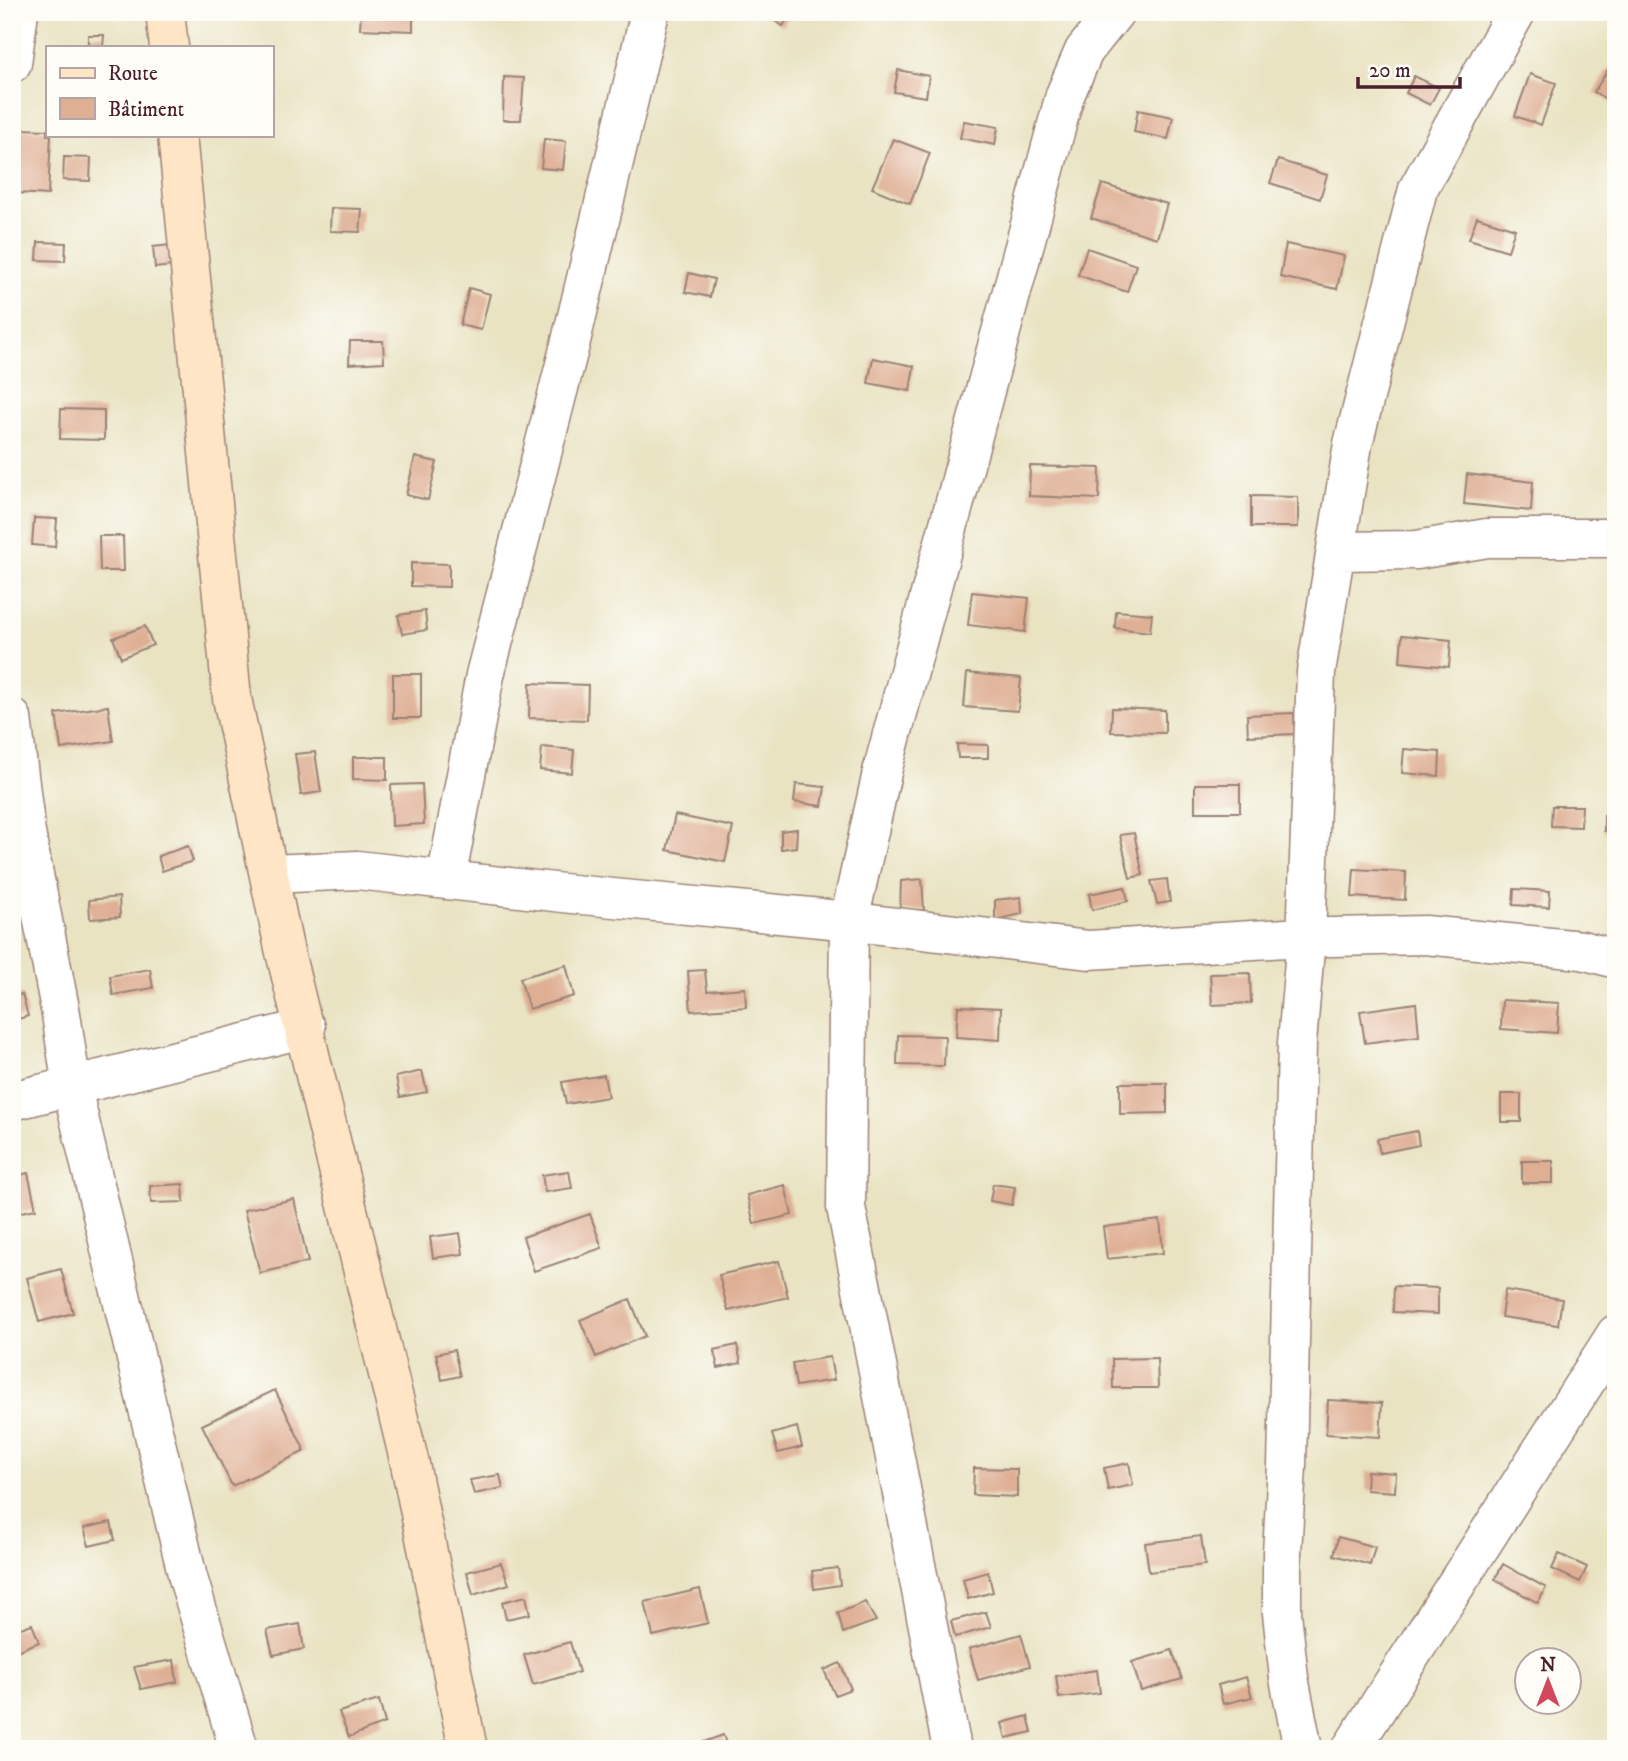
<svg xmlns="http://www.w3.org/2000/svg" width="1628" height="1761" viewBox="0 0 1628 1761" font-family="'IM FELL DW Pica',serif">
	<style>
		.building { fill: #dfaf94 }
		.lines { fill: none; stroke-linecap: round; stroke-linejoin: round }
		.minor-casing { stroke: #9a8176; stroke-width: 41 }
		.secondary-casing { stroke: #9a8176; stroke-width: 41 }
		.minor { stroke: #fff; stroke-width: 38 }
		.secondary { stroke: #fde5c5; stroke-width: 38 }
	</style>
	<rect width="100%" height="100%" fill="#fdfcf7"/>
	<filter id="ink" filterUnits="userSpaceOnUse"><feTurbulence type="fractalNoise" baseFrequency=".0143" numOctaves="2"/><feDisplacementMap in="SourceGraphic" scale="14" xChannelSelector="R" yChannelSelector="G"/><feConvolveMatrix kernelMatrix="1 2 1 2 8 2 1 2 1" color-interpolation-filters="sRGB"/></filter>
	<filter id="wash" filterUnits="userSpaceOnUse"><feTurbulence type="fractalNoise" baseFrequency=".00686" numOctaves="4" result="noise"/><feDisplacementMap in="SourceGraphic" scale="28" xChannelSelector="R" yChannelSelector="G"/><feGaussianBlur stdDeviation="1.57" result="paint"/><feColorMatrix in="noise" values="0 0 0 0 0 0 0 0 0 0 0 0 0 0 0 0 0 1.4 0 .05"/><feComposite in="paint" operator="in"/></filter>
	<g filter="url(#wash)">
		<rect width="100%" height="100%" fill="#e9e3c2"/>
		<g id="blocks">
			<path class="building" d="M361,12H413V31L360,29Z
				M761,12H792L783,26Z
				M88,35H104L103,47H88Z
				M1609,68L1616,72V105L1594,92Z
				M898,70L929,76L926,97L894,92Z
				M1530,74L1556,83L1541,125L1515,116Z
				M1414,76L1439,88L1430,105L1406,93Z
				M504,77L524,78L521,120H503Z
				M1138,110L1173,117L1168,139L1134,132Z
				M964,121L998,127L995,145L960,138Z
				M21,129L47,130V135H51L48,195L18,193Z
				M544,139L566,141L563,170L541,168Z
				M893,139L930,153L910,204L872,188Z
				M64,157L91,158L90,181L63,180Z
				M1278,160L1327,175L1320,199L1270,183Z
				M1102,184L1167,204L1157,238L1091,218Z
				M331,208L362,209L360,232L330,231Z
				M1477,217L1515,229L1508,251L1469,239Z
				M38,242L66,243L65,261L37,260Z
				M179,244L181,265L155,268L153,247Z
				M1286,244L1344,256L1337,289L1280,277Z
				M1087,248L1136,265L1127,292L1078,275Z
				M689,273L714,279L710,297L685,292Z
				M469,288L490,294L481,330L460,325Z
				M350,341H383L384,362L349,364Z
				M873,358L914,366L910,391L868,383Z
				M61,409L104,410V440L60,439Z
				M415,457L437,462L428,500L406,495Z
				M1030,466L1100,468L1099,499L1029,496Z
				M1467,474L1533,482L1531,511L1464,504Z
				M1251,496L1298,497V527H1251Z
				M34,518L57,519L55,547L32,545Z
				M99,536H123L124,571H100Z
				M411,563L449,564V587L411,586Z
				M972,592L1029,598L1025,632L968,625Z
				M425,611L427,630L402,634L398,615Z
				M1116,611L1152,614L1150,632L1115,628Z
				M145,626L153,645L121,658L113,638Z
				M1402,635L1451,640L1449,667L1400,662Z
				M967,673L1021,678L1018,711L964,707Z
				M393,674H421V718H393Z
				M530,683L588,685L587,720L529,718Z
				M108,706L113,741L61,749L56,714Z
				M1112,708L1165,710V733L1111,732Z
				M1294,713L1295,734L1248,736L1247,715Z
				M957,744L988,745V758H958Z
				M542,747L574,750L572,773L540,770Z
				M1404,749L1440,752L1439,776L1402,773Z
				M315,752L321,792L301,795L295,754Z
				M353,757H387V780L353,779Z
				M422,784L424,824L392,826L391,785Z
				M796,784L825,787L822,806L794,802Z
				M1195,784H1240V812H1195Z
				M1552,806H1582L1581,827L1551,826Z
				M675,815L733,827L725,862L667,850Z
				M1604,815H1616V831H1604Z
				M797,829L796,847L781,849V831Z
				M1134,833L1143,875L1130,878L1120,835Z
				M188,846L193,861L162,871L158,856Z
				M1354,869L1406,872L1405,900L1352,897Z
				M922,879L924,910L900,911L901,881Z
				M1167,879L1170,902L1157,904L1151,881Z
				M1125,887L1128,901L1092,910L1089,894Z
				M1514,889L1550,891L1549,907L1513,905Z
				M119,897L120,917L90,919L89,900Z
				M1021,897L1022,914L995,920V900Z
				M566,965L574,996L529,1009L520,978Z
				M150,969L153,988L113,995L110,976Z
				M705,970L707,991L745,988L746,1007L691,1011L688,971Z
				M1250,973L1251,1003L1212,1005L1210,974Z
				M22,994L28,1016L12,1021V997Z
				M1502,1000L1559,1003L1557,1033L1501,1029Z
				M1416,1003L1419,1036L1365,1043L1360,1011Z
				M958,1006L1001,1008L1000,1040L956,1037Z
				M898,1035L945,1036L944,1066L897,1065Z
				M422,1071L427,1092L400,1097L396,1077Z
				M604,1075L608,1097L566,1104L562,1082Z
				M1120,1083H1167V1113L1120,1114Z
				M1501,1094H1521V1122H1501Z
				M1417,1131L1419,1145L1380,1153L1377,1139Z
				M1522,1161H1553V1183H1522Z
				M569,1171L572,1188L545,1192L542,1175Z
				M28,1173L36,1209L12,1214V1177Z
				M183,1184L184,1202L151,1203L150,1186Z
				M993,1184L1015,1187L1012,1205L990,1201Z
				M785,1185L792,1215L754,1224L747,1195Z
				M294,1199L308,1262L260,1273L244,1210Z
				M590,1214L602,1248L534,1271L523,1237Z
				M1160,1220L1163,1253L1107,1259L1103,1227Z
				M460,1233L463,1254L433,1258L430,1237Z
				M779,1261L788,1297L728,1311L719,1275Z
				M61,1269L73,1313L39,1322L27,1278Z
				M1394,1286L1438,1288V1314L1393,1312Z
				M1505,1290L1562,1299L1558,1325L1501,1317Z
				M630,1299L645,1336L596,1357L580,1320Z
				M737,1345L741,1363L718,1368L714,1350Z
				M454,1350L460,1376L442,1380L436,1354Z
				M830,1357L834,1380L796,1386L792,1363Z
				M1157,1358L1158,1388H1113L1112,1359Z
				M275,1390L305,1451L232,1486L202,1425Z
				M1328,1400L1382,1403L1380,1437L1326,1434Z
				M797,1427L802,1447L778,1453L772,1434Z
				M1129,1463L1133,1485L1108,1490L1104,1468Z
				M974,1468L1017,1469V1497L973,1495Z
				M1367,1471L1396,1473L1395,1492L1366,1490Z
				M500,1475L503,1488L474,1494L470,1480Z
				M111,1522L115,1540L89,1546L84,1528Z
				M1201,1536L1205,1565L1149,1572L1145,1543Z
				M1338,1537L1375,1547L1370,1565L1334,1555Z
				M1559,1554L1587,1567L1580,1582L1552,1569Z
				M501,1563L509,1584L473,1595L467,1572Z
				M1503,1564L1546,1588L1538,1603L1495,1579Z
				M838,1568L840,1585L814,1589L812,1571Z
				M988,1572L993,1592L968,1599L963,1579Z
				M700,1589L708,1623L653,1636L645,1602Z
				M526,1596L530,1614L506,1619L502,1602Z
				M865,1602L876,1621L843,1633L838,1613Z
				M986,1612L991,1627L955,1637L951,1621Z
				M32,1624L39,1642L12,1653V1631Z
				M300,1624L304,1649L273,1655L267,1630Z
				M1021,1634L1030,1666L978,1680L969,1649Z
				M570,1642L579,1672L533,1685L524,1655Z
				M1172,1650L1182,1679L1141,1691L1132,1662Z
				M174,1660L177,1682L141,1689L134,1667Z
				M840,1663L851,1689L835,1695L824,1670Z
				M1097,1670L1100,1693L1059,1698L1056,1676Z
				M1246,1677L1252,1697L1223,1704L1218,1685Z
				M379,1700L385,1723L349,1737L339,1712Z
				M1028,1716L1032,1732L1006,1738L1002,1723Z
				M723,1735L728,1749H687V1748Z"/>
		</g>
	</g>
	<g filter="url(#ink)">
		<use href="#blocks" fill-opacity="0" stroke="#9a8176" stroke-width="2"/>
		<g class="lines">
			<g class="minor-casing">
				<path id="minor" d="M12,63L19,12
					M1336,551L1417,550L1487,538H1616
					M12,718L26,833L61,1014L72,1088L188,1578L239,1749
					M270,874L357,870L572,894L821,918L1089,950L1286,938L1425,935L1582,950L1616,959
					M446,880L485,675L571,341L650,12
					M12,1101L306,1028
					M952,1749L846,1207L849,921L883,768L1065,95L1084,51L1115,12
					M1303,1749L1289,1678L1282,1613V1553L1287,1466L1297,1043L1306,938L1316,672L1353,444L1418,189L1516,12
					M1351,1749L1616,1334"/>
			</g>
			<g class="secondary-casing">
				<path id="secondary" d="M165,12L169,47
					M177,135L232,698L284,948L410,1464L468,1749"/>
			</g>
			<use href="#minor" class="minor"/>
			<use href="#secondary" class="secondary"/>
		</g>
	</g>
	<rect width="1628" height="1761" fill="none" stroke="#fdfcf7" stroke-width="42"/>
	<rect x="46" y="46" width="228" height="91" fill="#fdfcf7" stroke="#b5a4a5" stroke-width="2"/>
	<rect x="60" y="68" width="35" height="10" fill="#fde5c5" stroke="#b5a4a5" stroke-width="2"/>
	<text x="108" y="80" font-size="21" fill="#4a1f2b">Route</text>
	<rect x="60" y="98" width="35" height="21" fill="#dfaf94" stroke="#b5a4a5" stroke-width="2"/>
	<text x="108" y="116" font-size="21" fill="#4a1f2b">Bâtiment</text>
	<g transform="translate(1548 1681)"><circle r="33" fill="#fdfcf7" stroke="#b5a4a5" stroke-width="2"/>
	<path d="M0-5L12 26L0 18L-12 26Z" fill="#d1495b"/>
	<text y="-10" font-size="19" font-weight="bold" text-anchor="middle" fill="#4a1f2b">N</text>
	</g>
	<path d="M1358 77v10h102v-10" fill="none" stroke="#4a1f2b" stroke-width="3.5"/>
	<text x="1369" y="77" font-size="21" fill="#4a1f2b" stroke="#fdfcf7" stroke-width="5" paint-order="stroke">20 m</text>
</svg>
